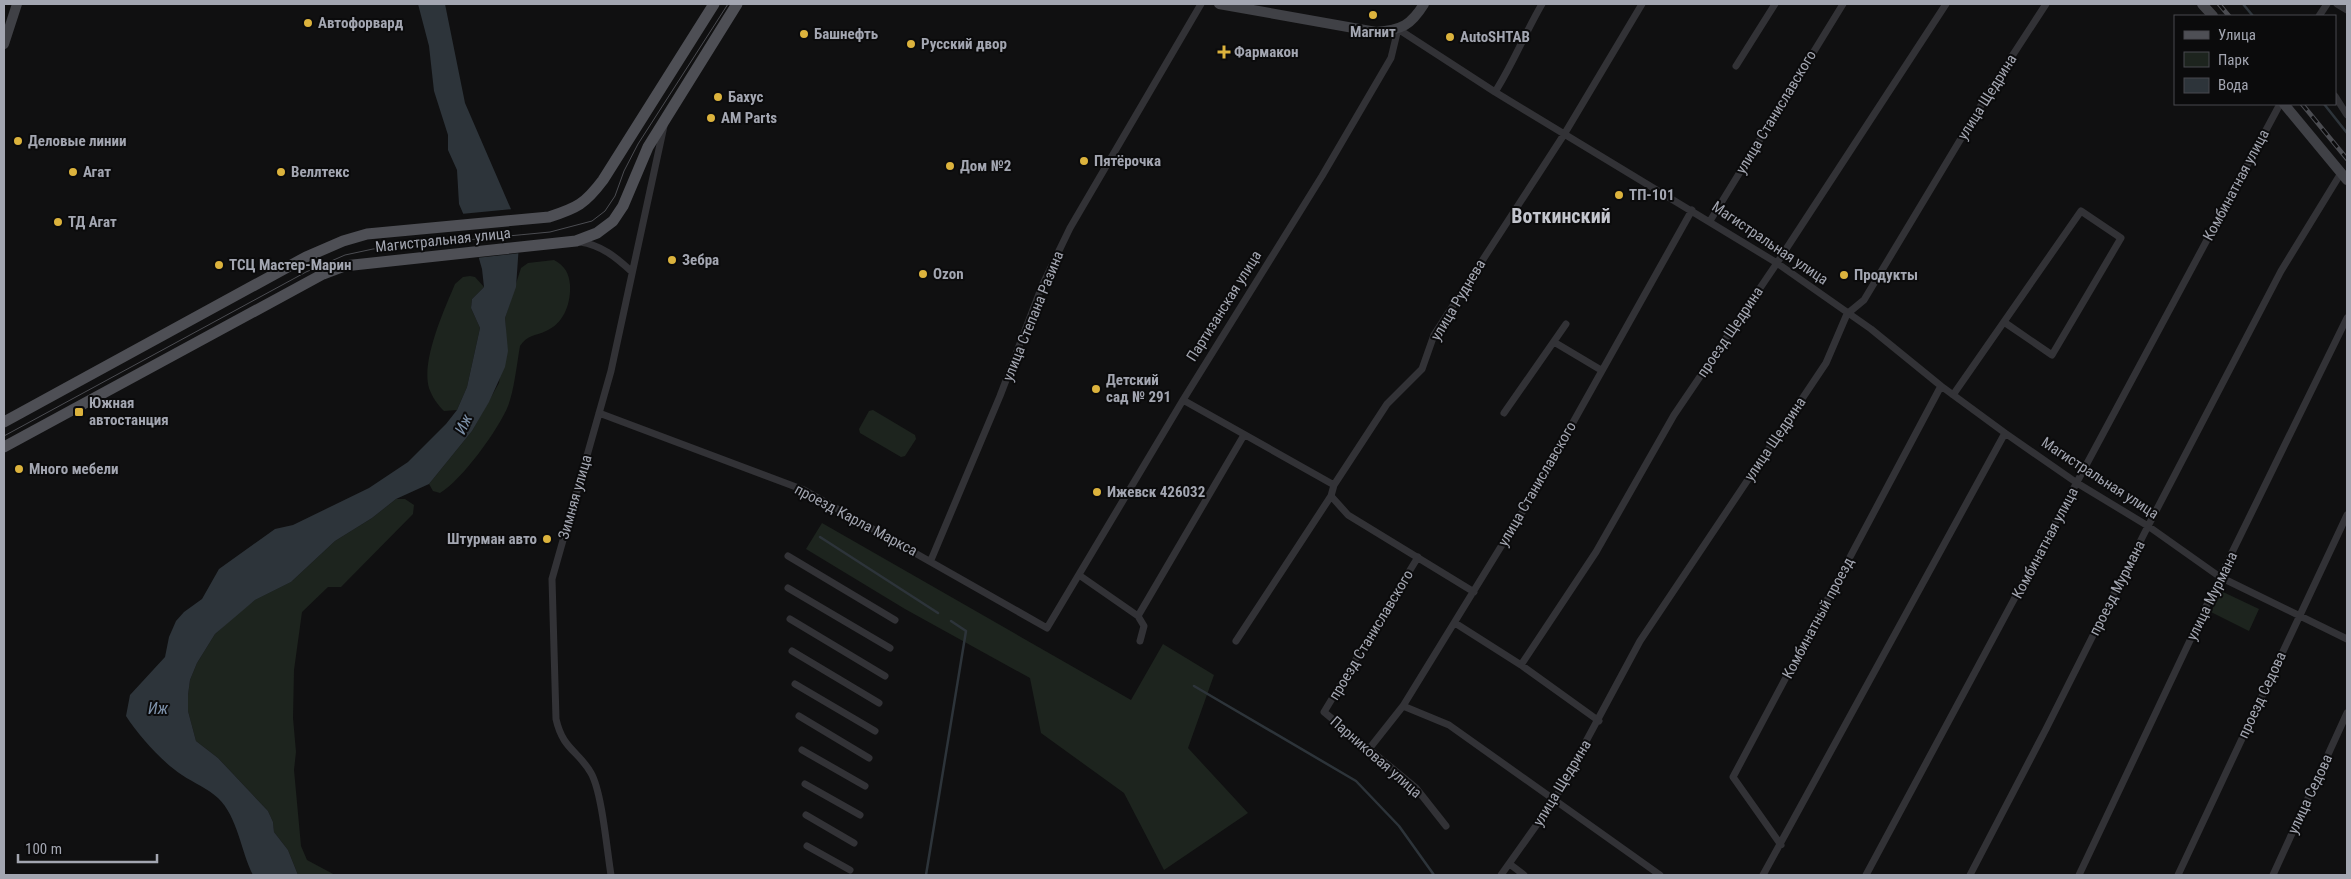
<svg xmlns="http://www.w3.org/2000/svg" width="2351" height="879" viewBox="0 0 2351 879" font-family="'Roboto Condensed',sans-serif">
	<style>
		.green { fill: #1d241e }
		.water { fill: #2d343a }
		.pier { fill: #101011 }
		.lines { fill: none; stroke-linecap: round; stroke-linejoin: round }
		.stream { stroke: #2d343a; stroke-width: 2.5 }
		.street { stroke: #323236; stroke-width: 7 }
		.secondary { stroke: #404146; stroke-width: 10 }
		.primary { stroke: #4e4f55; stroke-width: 11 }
		.tram { stroke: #4b4c51; stroke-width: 1 }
		.rail-casing { stroke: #4b4c51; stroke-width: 4.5 }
		.rail { stroke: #0b0b0c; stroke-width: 2.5; stroke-dasharray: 8; stroke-linecap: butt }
		.poi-dot { fill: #dcb33d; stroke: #0b0b0c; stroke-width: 2 }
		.labels { text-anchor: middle; stroke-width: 4; stroke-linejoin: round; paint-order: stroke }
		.poi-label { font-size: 15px; font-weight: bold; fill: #a3a6b1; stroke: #0b0b0c; text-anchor: start }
		.street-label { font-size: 15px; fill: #a3a6b1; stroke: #0b0b0c }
		.water-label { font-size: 16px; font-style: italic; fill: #7d91a9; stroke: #0b0b0c }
		.district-label { font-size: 20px; font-weight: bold; fill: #c3c5cd; stroke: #0b0b0c }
	</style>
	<rect width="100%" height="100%" fill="#101011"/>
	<path class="green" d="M554,260C565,266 569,273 570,285C571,303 564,324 546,331C535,336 527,335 520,346C517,363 514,391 508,406C499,429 461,481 440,493L433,491L429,484L472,431L499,383L506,335L505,318L521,268L528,263Z
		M470,276L475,277L484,287L472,299L471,308L480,328L467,387L457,410L444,411C438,405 432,397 429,388C421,361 444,310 455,284L463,277Z
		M873,410L915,435L916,439L905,456L901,457L860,433L859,429L869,411Z
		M396,499H405L414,505L413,514L341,587H328L302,612L294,670L293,718L296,752L294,770L301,846L307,860L335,875H298L288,850L274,832L273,822L268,811L218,758L196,741L188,711V695L190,680L197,663L215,634L238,613L255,600L291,582L335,541L372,518Z
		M822,523L1131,700L1163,644L1214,675L1188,748L1248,813L1164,870L1124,793L1041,733L1030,678L905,609L806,549Z
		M2221,591L2259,609L2249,631L2211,612Z"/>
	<path class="water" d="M418,4H445L465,103L520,230L516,287L505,318L508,351L505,367L489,402L472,431L429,484L396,499L372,518L335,541L291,582L255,600L215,634L197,663L190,680L188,695V711L196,741L218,758L268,811L273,822L274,832L288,850L298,875H253C241,852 238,817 218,798C207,788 194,783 182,775C162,762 139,736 126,716L130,695L165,657L169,637L176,621L184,612L202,599L219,569L275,529L293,525L369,488L408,462L446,424L457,410L467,387L480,328L471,308L472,299L484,287L482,269L472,234L459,204L457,170L448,150V135L434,91L429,46Z"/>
	<path class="pier" d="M513,209L522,230L521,253L476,258L470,235L461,214Z"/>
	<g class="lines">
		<path class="stream" d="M2243,4L2253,16
			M2324,104L2347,133
			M820,537L938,613
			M1194,686L1356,781L1399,826L1434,875
			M926,875L966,631L951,621"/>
		<path class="street" d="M2337,4L2347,10
			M2319,16L2327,4
			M1736,66L1775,4
			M1495,92C1513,64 1525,33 1542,4
			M2335,96L2347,115
			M1710,221L1843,4
			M580,242C601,245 616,257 632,272
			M1554,342L1601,370
			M1953,395L2081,211L2121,238L2052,355L2004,322
			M1183,400L1334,485
			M599,413L804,490L1047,628L1183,400L1322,176L1391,58L1398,29L1495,92L1777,263L1871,329L1941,386L2005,433L2077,483L2148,526L2220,577L2347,639
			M1504,413L1566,324
			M1331,496L1348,515L1474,592
			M788,556L895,620
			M1418,557L1324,712L1416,788L1446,826
			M931,560L1000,396L1042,286L1070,228L1201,4
			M1079,575L1138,616L1144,626L1140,641
			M788,588L890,648
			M1138,616L1244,435
			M790,619L885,676
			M1455,623L1521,665L1599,721
			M1236,641L1331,496L1334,485L1387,404L1422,369L1434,335L1565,133L1642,4
			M792,651L879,703
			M1521,665L1596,552L1674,415L1777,263L1946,4
			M795,684L875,731
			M1403,706L1449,725L1660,875
			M799,716L869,758
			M1369,749L1403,706L1529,501L1692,210
			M802,750L865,786
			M805,784L860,815
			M806,815L854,843
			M1781,845L1733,777L1941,386
			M807,846L850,870
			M1511,865L1524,875
			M611,875C607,851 602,792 591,773C578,750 563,750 556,719L552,579L611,371L664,126
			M1501,875L1555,799L1640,641L1826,363L1847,314L1864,300L1992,87L2046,4
			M1763,875L2005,433
			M1866,875L2280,104
			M1970,875L2046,729L2146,530L2281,271L2341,173
			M2079,875L2220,577L2347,318
			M2178,875L2347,515
			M2273,875L2347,713"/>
		<path class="secondary" d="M1219,4L1376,32C1402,30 1411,25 1424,4
			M2202,4L2213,16
			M4,44L17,4
			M2284,104L2347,180"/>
		<path class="primary" d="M4,422L306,257L343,241L367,234L549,217C577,208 585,204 603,180L714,4
			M4,447L323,274L344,266L576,241L597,233L613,221L623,206L648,147L737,4"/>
		<path class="tram" d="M4,436L306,272L345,255L373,249L550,232L592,221L605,211L615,196L624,171L638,144L728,4"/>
		<g class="rail-casing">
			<path id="rail" d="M2219,4L2229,16
				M2302,104L2347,159"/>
		</g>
		<use href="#rail" class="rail"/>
	</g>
	<g class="poi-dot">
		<circle cx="1373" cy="15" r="5"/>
		<circle cx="308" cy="23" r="5"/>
		<circle cx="804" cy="34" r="5"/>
		<circle cx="1450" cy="37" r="5"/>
		<circle cx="911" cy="44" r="5"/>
		<path d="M1221.5 44.5h5v5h5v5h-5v5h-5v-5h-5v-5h5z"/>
		<circle cx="718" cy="97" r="5"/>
		<circle cx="711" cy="118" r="5"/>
		<circle cx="18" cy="141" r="5"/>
		<circle cx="1084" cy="161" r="5"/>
		<circle cx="950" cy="166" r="5"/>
		<circle cx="73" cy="172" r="5"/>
		<circle cx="281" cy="172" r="5"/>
		<circle cx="1619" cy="195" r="5"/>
		<circle cx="58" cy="222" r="5"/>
		<circle cx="672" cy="260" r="5"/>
		<circle cx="219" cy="265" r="5"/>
		<circle cx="923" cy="274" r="5"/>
		<circle cx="1844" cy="275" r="5"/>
		<circle cx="1096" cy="389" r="5"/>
		<rect x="74" y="407" width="10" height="10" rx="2.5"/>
		<circle cx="19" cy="469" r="5"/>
		<circle cx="1097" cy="492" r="5"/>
		<circle cx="547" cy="539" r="5"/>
	</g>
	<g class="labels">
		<g class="poi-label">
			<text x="318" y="28">Автофорвард</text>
			<text x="1373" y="37" text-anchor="middle">Магнит</text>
			<text x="814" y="39">Башнефть</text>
			<text x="1460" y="42">AutoSHTAB</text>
			<text x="921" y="49">Русский двор</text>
			<text x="1234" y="57">Фармакон</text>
			<text x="728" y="102">Бахус</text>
			<text x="721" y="123">AM Parts</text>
			<text x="28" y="146">Деловые линии</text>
			<text x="1094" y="166">Пятёрочка</text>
			<text x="960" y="171">Дом №2</text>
			<text x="83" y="177">Агат</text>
			<text x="291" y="177">Веллтекс</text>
			<text x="1629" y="200">ТП-101</text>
			<text x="68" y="227">ТД Агат</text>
			<text x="682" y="265">Зебра</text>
			<text x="229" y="270">ТСЦ Мастер-Марин</text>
			<text x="933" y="279">Ozon</text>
			<text x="1854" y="280">Продукты</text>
			<text x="1106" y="385">Детский<tspan x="1106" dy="17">сад № 291</tspan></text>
			<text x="89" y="408">Южная<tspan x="89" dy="17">автостанция</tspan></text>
			<text x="29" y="474">Много мебели</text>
			<text x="1107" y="497">Ижевск 426032</text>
			<text x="537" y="544" text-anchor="end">Штурман авто</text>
		</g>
		<g class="street-label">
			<text transform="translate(1987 97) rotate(-58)" y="5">улица Щедрина</text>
			<text transform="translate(1776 112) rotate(-59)" y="5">улица Станиславского</text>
			<text transform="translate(2236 185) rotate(-62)" y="5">Комбинатная улица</text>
			<text transform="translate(443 240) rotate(-6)" y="5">Магистральная улица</text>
			<text transform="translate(1770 243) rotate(34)" y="5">Магистральная улица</text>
			<text transform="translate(1458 300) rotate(-59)" y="5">улица Руднева</text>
			<text transform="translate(1224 306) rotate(-58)" y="5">Партизанская улица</text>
			<text transform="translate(1033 316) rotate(-68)" y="5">улица Степана Разина</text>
			<text transform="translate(1730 332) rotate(-56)" y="5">проезд Щедрина</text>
			<text transform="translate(1775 439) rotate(-56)" y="5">улица Щедрина</text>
			<text transform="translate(2100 478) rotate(33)" y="5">Магистральная улица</text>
			<text transform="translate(1537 484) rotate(-60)" y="5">улица Станиславского</text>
			<text transform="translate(575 497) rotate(-74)" y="5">Зимняя улица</text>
			<text transform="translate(856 520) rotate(28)" y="5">проезд Карла Маркса</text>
			<text transform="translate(2045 543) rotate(-62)" y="5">Комбинатная улица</text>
			<text transform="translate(2117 588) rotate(-63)" y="5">проезд Мурмана</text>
			<text transform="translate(2212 596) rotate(-64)" y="5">улица Мурмана</text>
			<text transform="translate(1818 618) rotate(-62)" y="5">Комбинатный проезд</text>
			<text transform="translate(1371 635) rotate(-59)" y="5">проезд Станиславского</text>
			<text transform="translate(2262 695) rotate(-65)" y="5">проезд Седова</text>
			<text transform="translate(1376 757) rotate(41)" y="5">Парниковая улица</text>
			<text transform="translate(1562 783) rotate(-59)" y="5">улица Щедрина</text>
			<text transform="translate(2310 794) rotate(-65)" y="5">улица Седова</text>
		</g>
		<g class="water-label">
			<text transform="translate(463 424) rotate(-65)" y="6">Иж</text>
			<text x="158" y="714">Иж</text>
		</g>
		<g class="district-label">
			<text x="1561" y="223">Воткинский</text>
		</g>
	</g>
	<rect width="2351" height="879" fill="none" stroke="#a3a6b1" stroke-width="10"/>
	<rect x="2174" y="15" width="162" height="90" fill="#0b0b0c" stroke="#48494e"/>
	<rect x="2184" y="31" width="25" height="8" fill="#4e4f55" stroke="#48494e"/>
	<text x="2218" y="40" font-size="15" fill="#a3a6b1">Улица</text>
	<rect x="2184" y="52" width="25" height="15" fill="#1d241e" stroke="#48494e"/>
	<text x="2218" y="65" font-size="15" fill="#a3a6b1">Парк</text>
	<rect x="2184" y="78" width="25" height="15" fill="#2d343a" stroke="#48494e"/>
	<text x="2218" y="90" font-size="15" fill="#a3a6b1">Вода</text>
	<path d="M18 854v8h139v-8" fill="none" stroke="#a3a6b1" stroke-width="2.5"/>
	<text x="25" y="854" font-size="15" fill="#a3a6b1" stroke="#0b0b0c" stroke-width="4" paint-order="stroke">100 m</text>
</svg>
